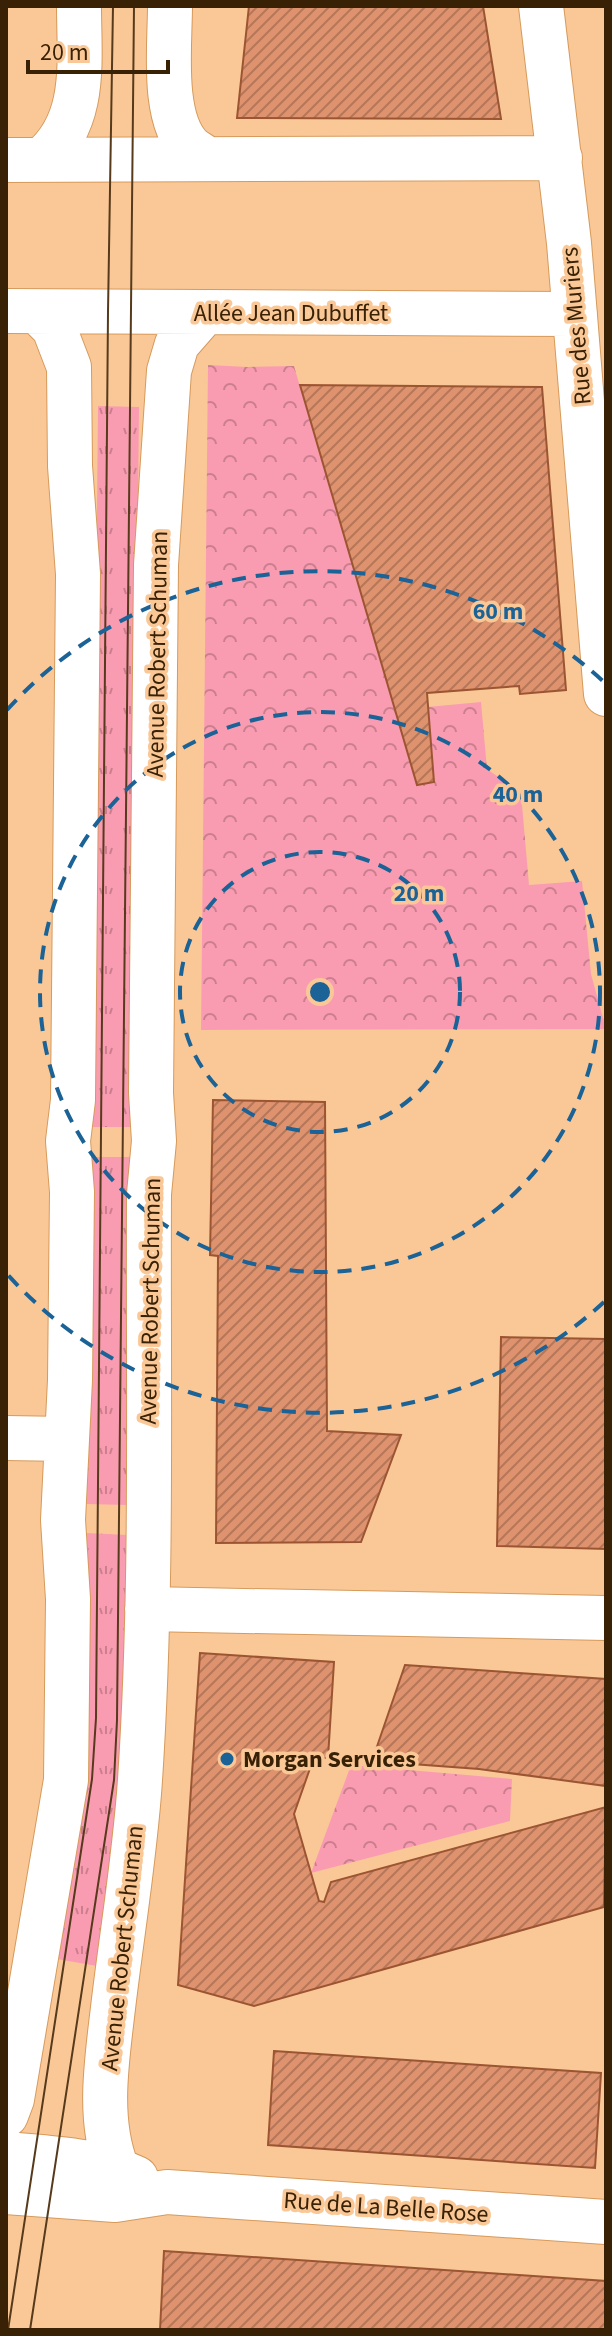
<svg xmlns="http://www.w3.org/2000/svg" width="612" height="2336" viewBox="0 0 612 2336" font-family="'Source Sans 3',sans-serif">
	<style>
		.grass { fill: url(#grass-tufts) }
		.park { fill: url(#park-crowns) }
		.building { fill: url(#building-hatch); stroke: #9c5532; stroke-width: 2 }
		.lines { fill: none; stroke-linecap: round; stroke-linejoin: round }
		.minor-casing { stroke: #d69a5c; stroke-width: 46 }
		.minor { stroke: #fff; stroke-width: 44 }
		.tram { stroke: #563a1b; stroke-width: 2 }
		.ring { fill: none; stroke: #1b6296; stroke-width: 4; stroke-dasharray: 14 10 }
		.poi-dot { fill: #1b6296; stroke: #fac897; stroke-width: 3 }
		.labels { text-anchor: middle; stroke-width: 7; stroke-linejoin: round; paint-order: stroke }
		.street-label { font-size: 24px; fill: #392106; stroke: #fac897 }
		.poi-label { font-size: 24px; font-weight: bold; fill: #392106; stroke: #fac897; text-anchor: start }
		.centre { fill: #1b6296; stroke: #fac897; stroke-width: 4 }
		.ring-label { font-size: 24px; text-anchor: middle; font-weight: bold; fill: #1b6296; stroke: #fac897; stroke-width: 7; stroke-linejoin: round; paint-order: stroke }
	</style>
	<defs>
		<pattern id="grass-tufts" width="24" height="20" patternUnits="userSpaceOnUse" patternTransform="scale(2)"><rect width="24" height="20" fill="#fa9cb1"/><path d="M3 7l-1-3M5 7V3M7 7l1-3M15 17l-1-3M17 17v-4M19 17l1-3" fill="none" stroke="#cb7f8e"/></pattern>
		<pattern id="park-crowns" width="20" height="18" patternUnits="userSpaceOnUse" patternTransform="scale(2)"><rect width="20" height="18" fill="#fa9cb1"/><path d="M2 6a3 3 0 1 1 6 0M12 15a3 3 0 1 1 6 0" fill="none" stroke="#cb7f8e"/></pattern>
		<pattern id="building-hatch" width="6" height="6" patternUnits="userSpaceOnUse" patternTransform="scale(2)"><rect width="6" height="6" fill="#df926e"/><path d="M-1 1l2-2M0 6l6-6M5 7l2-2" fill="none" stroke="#b67758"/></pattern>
	</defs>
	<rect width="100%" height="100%" fill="#fac897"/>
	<path class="grass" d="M98,406L139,407L132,1127H91Z
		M90,1157H132L129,1505L85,1504Z
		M86,1533L128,1535L123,1767L97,1966L57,1959L86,1601Z"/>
	<path class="park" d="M208,365L248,367L294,366L395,710L481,702L487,769L521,793L529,885L582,881L591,974L606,1029L201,1030Z
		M351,1765L512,1779L510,1821L311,1873Z"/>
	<path class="building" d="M249,6H483L501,119L237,118Z
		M300,385L542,387L566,690L520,694L519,686L427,693L434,782L417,785Z
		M213,1100L325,1102L327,1431L401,1435L361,1542L216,1543L218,1256L210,1255Z
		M501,1337L606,1339V1549L497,1546Z
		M200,1653L334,1662L328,1758L314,1757L294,1814L319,1901L324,1902L331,1882L606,1807L604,1907L254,2006L178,1985Z
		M405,1665L606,1679V1786L479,1769L372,1761Z
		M274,2051L601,2073L595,2168L268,2145Z
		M164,2251L606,2281V2330H160Z"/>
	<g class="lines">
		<g class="minor-casing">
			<path id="minor" d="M170,6C170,45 161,119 191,148C196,152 202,155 207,159
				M541,6L569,243L606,694
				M6,160L560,158
				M41,160C88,122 79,60 79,6
				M6,311L575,314
				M6,1438L66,1439
				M147,1609L606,1618
				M6,2115L12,2099L66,1780L68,1599L63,1520L70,1380L72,1192L68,1141L73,1100L78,574L70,466L69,367L54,328L38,312
				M6,2154C49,2158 96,2159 136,2178
				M117,2169C97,2119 107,2060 113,2008C122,1932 135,1856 140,1780C153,1585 148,1389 149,1194L154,1141L151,1093L156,565L169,371L177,344L205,312
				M6,2192L115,2200L167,2192L606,2222"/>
		</g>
		<use href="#minor" class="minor"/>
		<path class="tram" d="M8,2330L92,1779L96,1718L108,312L113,6
			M30,2330L114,1780L117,1720L134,6"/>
	</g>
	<g class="ring">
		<circle cx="320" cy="992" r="140"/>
		<circle cx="320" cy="992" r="280"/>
		<path d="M604 1302A421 421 0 0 1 7 1274M7 710A421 421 0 0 1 604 682"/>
	</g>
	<circle class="poi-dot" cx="227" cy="1759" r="8"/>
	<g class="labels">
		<g class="street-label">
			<text x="291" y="321">Allée Jean Dubuffet</text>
			<text transform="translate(576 326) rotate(-95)" y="8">Rue des Muriers</text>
			<text transform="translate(157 654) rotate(-89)" y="8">Avenue Robert Schuman</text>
			<text transform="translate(150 1301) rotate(-89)" y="8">Avenue Robert Schuman</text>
			<text transform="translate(122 1948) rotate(-84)" y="8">Avenue Robert Schuman</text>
			<text transform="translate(386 2207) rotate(4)" y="8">Rue de La Belle Rose</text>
		</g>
		<g class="poi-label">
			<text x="243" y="1767">Morgan Services</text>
		</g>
	</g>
	<circle cx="320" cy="992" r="12" class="centre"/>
	<g class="ring-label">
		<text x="498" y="619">60 m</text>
		<text x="518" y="802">40 m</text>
		<text x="419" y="901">20 m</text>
	</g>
	<rect width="612" height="2336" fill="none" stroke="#392106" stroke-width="16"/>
	<path d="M28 60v12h140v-12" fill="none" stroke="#392106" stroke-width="4"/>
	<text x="40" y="60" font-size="24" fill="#392106" stroke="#fac897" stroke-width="6" paint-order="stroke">20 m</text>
</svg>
